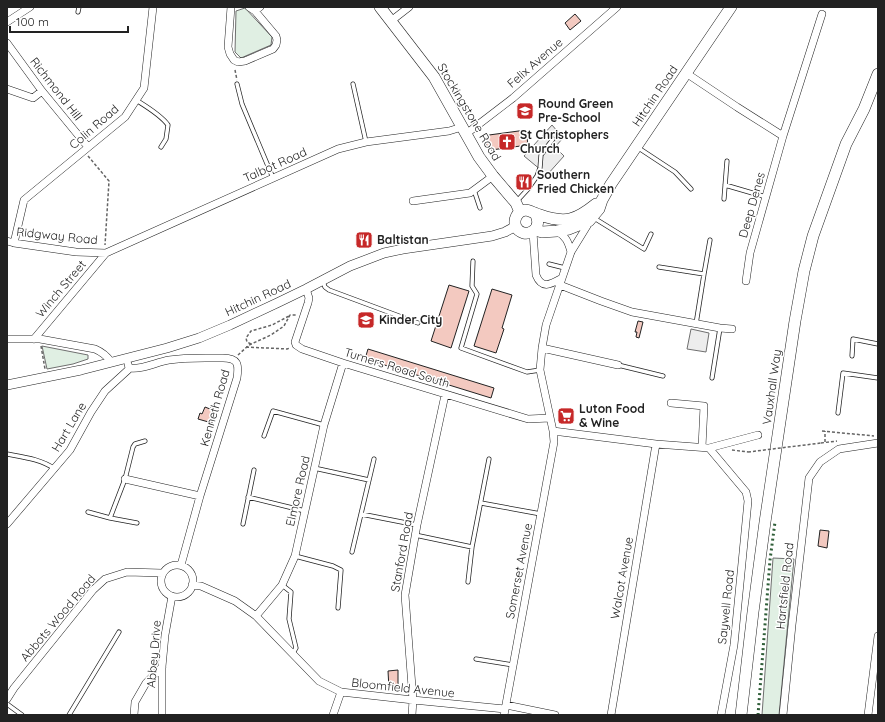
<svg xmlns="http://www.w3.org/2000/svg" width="885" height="722" viewBox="0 0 885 722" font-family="Quicksand,sans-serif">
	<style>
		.green { fill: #e0efe3; stroke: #6f6f6f }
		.parking { fill: #ededed; stroke: #6f6f6f }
		.building { fill: #f3c9c0; stroke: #222 }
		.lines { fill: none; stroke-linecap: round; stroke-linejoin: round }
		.service-casing { stroke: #222; stroke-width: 5 }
		.minor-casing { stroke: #222; stroke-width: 8 }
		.tertiary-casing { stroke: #222; stroke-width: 10 }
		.primary-casing { stroke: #222; stroke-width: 12 }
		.path { stroke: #646464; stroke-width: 1.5; stroke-dasharray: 3 2; stroke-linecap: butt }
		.service { stroke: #fff; stroke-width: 3.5 }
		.minor { stroke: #fff; stroke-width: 7 }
		.tertiary { stroke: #fff; stroke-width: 9 }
		.primary { stroke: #fff; stroke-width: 11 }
		.path-bridge { stroke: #646464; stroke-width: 1.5; stroke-dasharray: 3 2; stroke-linecap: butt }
		.hedge { stroke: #2f5e38; stroke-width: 3; stroke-dasharray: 2 3; stroke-linecap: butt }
		.labels { text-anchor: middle; stroke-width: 3; stroke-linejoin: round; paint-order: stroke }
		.street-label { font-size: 12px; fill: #222; stroke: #fff }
		.poi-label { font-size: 12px; font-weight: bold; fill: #222; stroke: #fff; text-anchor: start }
	</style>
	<rect width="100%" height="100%" fill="#fff"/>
	<path class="green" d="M245,8L272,37L271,45L241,58L235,52L236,11Z
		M42,346L88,355V359L73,364L47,369Z
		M773,558L794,559L779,715H762Z"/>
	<path class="parking" d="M552,125L563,138L555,147L564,156L547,175L524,156Z
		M691,329L709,333L706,352L687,349Z"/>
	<path class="building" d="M575,14L581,21L570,30L565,23Z
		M526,130L528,145L491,150L490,146L487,147L485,138H489V135Z
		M449,285L469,291L451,348L431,341Z
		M492,289L512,295L502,328L504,329L496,353L474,346Z
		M638,321L643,322L639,338L636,337L637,332H635Z
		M368,349L494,388L491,398L365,359Z
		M211,406L216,408L212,423L198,419L200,413L202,414L205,407L210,409Z
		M820,530L829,531L827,548L818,546Z
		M398,670V685H394V689H389L388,671Z"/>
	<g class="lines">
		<g class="service-casing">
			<path id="service" d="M78,12L79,7
				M237,84L242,104L273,178
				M353,84L366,142
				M136,100C147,107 161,115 168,125L166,139L161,147
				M637,147L675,172L691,189
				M725,185L766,197
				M474,190L480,208
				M724,199L727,161
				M516,202L528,189L537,176L540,168L541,155L553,139
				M594,218L644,249L651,234
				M473,261L472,286L477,294L461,348L527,372L540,370
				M549,264L565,268
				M659,267L704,274L696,324
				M704,274L710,240
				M323,282L325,287L329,290L399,316L418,323
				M852,356L853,339L878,344
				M618,365L663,376
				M712,378L720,328
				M838,413L843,373L878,378
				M264,436L273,411L324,425
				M7,454C23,457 41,459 55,469
				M314,468L369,480
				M248,497L305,511
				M481,503L541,514
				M88,512L110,518
				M361,514L417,525
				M137,523L110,518L125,479L133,447L135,444L145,441
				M243,524L254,470
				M415,535L472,547
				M352,552L374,459
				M295,556L333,566L341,570L338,608
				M468,582L472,547L489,459
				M282,585L291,592L289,619L296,648L293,653
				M476,659L513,665
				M7,704L22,715
				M69,715L119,632"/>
		</g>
		<g class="minor-casing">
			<path id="minor" d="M231,7L228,47L230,54L234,60L238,62L245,61L273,49L276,45L277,40L276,36L255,11
				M249,7L255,11L260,7
				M391,21L409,7
				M7,22L30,7
				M7,43L42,91L88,147
				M686,73L737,107L783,136
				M7,89L33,98L42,91
				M466,134L513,98L617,7
				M413,201L470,193L493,176
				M557,231C566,237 568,241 571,252
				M533,232L536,275C542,290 551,284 562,278
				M7,241L14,243L76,252L106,253L338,149L366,142L449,131L462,127
				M14,243L24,200L125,117L144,88L153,7
				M746,281L750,253L783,136L822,14
				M560,285L601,301L632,312L720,328L732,329
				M306,289L309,298L308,303L295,342L296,345L302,349L343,363L528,419L550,418
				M7,339H40L95,349C102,352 107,356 111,362
				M34,339L106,253
				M542,348L618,365
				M129,368C143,370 156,362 169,360C186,357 205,358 223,358C238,358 239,364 237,378L200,496L181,565
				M671,403L704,406L702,447
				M553,431L656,444L709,448L746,492L748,501L734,645L721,715
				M709,448L758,435
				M125,479L200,496
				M7,524L70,450L91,412L105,391L128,370L129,368L128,364
				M161 581a16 16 0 1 1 32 0a16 16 0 1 1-32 0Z
				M192,585L201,586L235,601L256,616L319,681L341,692L413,700L505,709
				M256,616L282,585L295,556L324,425L343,363
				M7,699L14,688L93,590L105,579L127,572L162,573
				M506,705L555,715
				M134,715L135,702L146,683L162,667
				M162,715V667L165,635L172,596
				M333,715L341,692
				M412,715L413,700L405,595L417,525L445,395
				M504,715L554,442L553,431L540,370L542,348L546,325L571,252L587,226L588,221
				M611,715L656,444
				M783,715L792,625L809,478L820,462L839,449L878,443
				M868,715L878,636"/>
		</g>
		<g class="tertiary-casing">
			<path id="tertiary" d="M7,385L81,370L167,348L199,338L230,325L277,303L306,289L350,266L384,253L403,249L492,236L505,232L516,226"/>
		</g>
		<g class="primary-casing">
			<path id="primary" d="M380,7L434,77L479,157L493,176L516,203L520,212
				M535,213C545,231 523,240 516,227C513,220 517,211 525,210C530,210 535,214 540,215C566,224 576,220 596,204
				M535,230L542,232L557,231L569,229L589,221L599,209L602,200L611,184L731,7
				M741,715L753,612L765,522L795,321L804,271L813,236L846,144L864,109L878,74"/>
		</g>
		<path class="path" d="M235,70L237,80
			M88,156L109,181L105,245
			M251,344L247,342L246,338L251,331L272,325L289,316
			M41,346L45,369
			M246,347L287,349L290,348
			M238,355L249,345L271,335L284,326L290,315H296
			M822,431L874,436
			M825,442V431
			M821,443L837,441
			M732,450L748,452"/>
		<use href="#service" class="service"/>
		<use href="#minor" class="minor"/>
		<use href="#tertiary" class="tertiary"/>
		<use href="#primary" class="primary"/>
		<path class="path-bridge" d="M748,452L821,443"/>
		<path class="hedge" d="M758,715L770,560L775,522"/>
	</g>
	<defs>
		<g id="school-square" transform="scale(0.9)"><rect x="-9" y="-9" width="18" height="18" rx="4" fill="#c62828" stroke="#fff"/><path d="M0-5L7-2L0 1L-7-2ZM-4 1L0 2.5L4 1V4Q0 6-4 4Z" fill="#fff"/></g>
		<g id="church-square" transform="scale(0.9)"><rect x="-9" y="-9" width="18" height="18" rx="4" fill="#c62828" stroke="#fff"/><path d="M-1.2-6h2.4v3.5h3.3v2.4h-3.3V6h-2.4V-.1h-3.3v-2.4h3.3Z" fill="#fff"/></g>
		<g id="restaurant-square" transform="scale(0.9)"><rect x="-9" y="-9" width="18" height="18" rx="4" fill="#c62828" stroke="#fff"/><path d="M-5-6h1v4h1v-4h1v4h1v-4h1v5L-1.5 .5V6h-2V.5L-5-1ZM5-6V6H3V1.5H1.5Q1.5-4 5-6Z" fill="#fff"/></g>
		<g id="supermarket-square" transform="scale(0.9)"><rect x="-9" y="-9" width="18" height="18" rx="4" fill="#c62828" stroke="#fff"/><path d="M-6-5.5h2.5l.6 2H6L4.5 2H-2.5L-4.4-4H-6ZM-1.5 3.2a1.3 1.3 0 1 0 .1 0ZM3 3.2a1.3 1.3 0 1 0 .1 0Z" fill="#fff"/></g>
	</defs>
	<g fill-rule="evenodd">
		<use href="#school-square" x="525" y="111"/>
		<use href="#church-square" x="507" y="142"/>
		<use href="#restaurant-square" x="524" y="182"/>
		<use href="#restaurant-square" x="364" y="240"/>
		<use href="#school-square" x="366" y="320"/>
		<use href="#supermarket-square" x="566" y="416"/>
	</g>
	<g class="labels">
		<g class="street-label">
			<text transform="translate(535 63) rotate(-41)" y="4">Felix Avenue</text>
			<text transform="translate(56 89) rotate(52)" y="4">Richmond Hill</text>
			<text transform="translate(655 96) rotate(-56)" y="4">Hitchin Road</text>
			<text transform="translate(469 112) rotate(59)" y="4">Stockingstone Road</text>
			<text transform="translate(94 127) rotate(-41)" y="4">Colin Road</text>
			<text transform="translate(275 165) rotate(-24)" y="4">Talbot Road</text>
			<text transform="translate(752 205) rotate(-74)" y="4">Deep Denes</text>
			<text transform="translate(57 236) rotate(6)" y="4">Ridgway Road</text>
			<text transform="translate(61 289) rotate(-50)" y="4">Winch Street</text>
			<text transform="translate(258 298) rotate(-25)" y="4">Hitchin Road</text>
			<text transform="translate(397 368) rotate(17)" y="4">Turners Road South</text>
			<text transform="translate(772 387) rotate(-82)" y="4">Vauxhall Way</text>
			<text transform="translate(215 408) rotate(-74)" y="4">Kenneth Road</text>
			<text transform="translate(69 427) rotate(-59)" y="4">Hart Lane</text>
			<text transform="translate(298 491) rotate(-77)" y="4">Elmore Road</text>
			<text transform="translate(402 552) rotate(-80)" y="4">Stanford Road</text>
			<text transform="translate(519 571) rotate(-79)" y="4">Somerset Avenue</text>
			<text transform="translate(622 578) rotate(-80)" y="4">Walcot Avenue</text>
			<text transform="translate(785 586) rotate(-84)" y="4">Hartsfield Road</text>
			<text transform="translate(726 607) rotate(-84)" y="4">Saywell Road</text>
			<text transform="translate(58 618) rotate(-50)" y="4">Abbots Wood Road</text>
			<text transform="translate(154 654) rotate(-85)" y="4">Abbey Drive</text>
			<text transform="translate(403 688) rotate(6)" y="4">Bloomfield Avenue</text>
		</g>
		<g class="poi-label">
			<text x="538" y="108">Round Green<tspan x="538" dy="14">Pre-School</tspan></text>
			<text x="520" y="139">St Christophers<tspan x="520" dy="14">Church</tspan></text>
			<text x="537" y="179">Southern<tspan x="537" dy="14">Fried Chicken</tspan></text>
			<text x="377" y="244">Baltistan</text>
			<text x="379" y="324">Kinder City</text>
			<text x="579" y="413">Luton Food<tspan x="579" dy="14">&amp; Wine</tspan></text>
		</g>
	</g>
	<rect width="885" height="722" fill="none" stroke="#222222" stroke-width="16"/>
	<path d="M10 26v6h118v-6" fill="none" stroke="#222222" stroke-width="2"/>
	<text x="16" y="26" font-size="12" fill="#222222" stroke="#ffffff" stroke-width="3" paint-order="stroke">100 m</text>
</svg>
